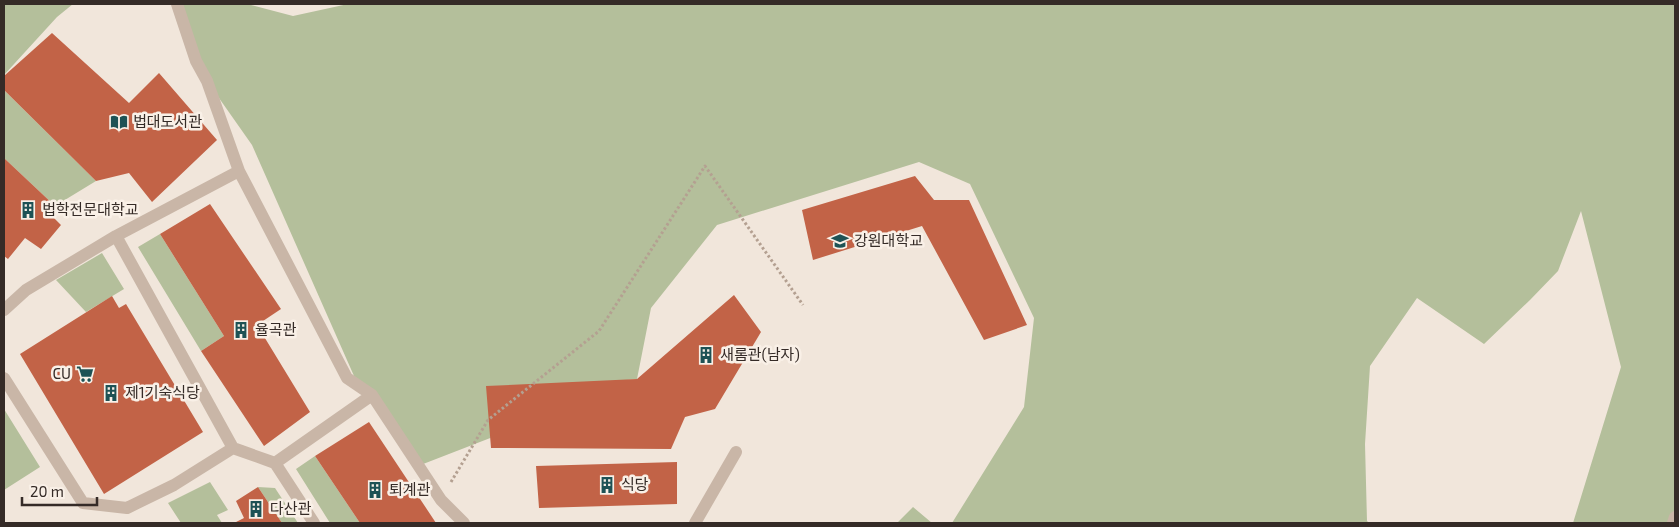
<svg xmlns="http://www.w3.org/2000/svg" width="1679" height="527" viewBox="0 0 1679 527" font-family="'Exo 2','Noto Sans KR',sans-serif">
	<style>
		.green { fill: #b4bf9b }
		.building { fill: #c26347 }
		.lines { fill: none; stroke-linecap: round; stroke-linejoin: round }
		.path { stroke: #b4a091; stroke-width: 3; stroke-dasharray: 2.5 2.5; stroke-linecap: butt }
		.lane { stroke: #c9b6a7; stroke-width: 12 }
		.labels { text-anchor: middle; stroke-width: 5; stroke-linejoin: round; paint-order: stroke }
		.poi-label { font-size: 15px; fill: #352b27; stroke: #f9f0e7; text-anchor: start }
	</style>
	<rect width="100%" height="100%" fill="#f1e6db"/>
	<path class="green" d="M4,4H73L57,17L4,75Z
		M178,4H247L293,16L348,4H1675V523H1573L1621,367L1581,211L1558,271L1530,300L1484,344L1417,298L1370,366L1365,444L1367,521L1369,523H952L1024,407L1034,318L970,184L919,162L717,225L651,308L637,379L534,389L498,435L418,466L358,385L252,145L207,81Z
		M4,90L96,181L55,206L4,158Z
		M160,234L224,336L201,351L138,247Z
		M102,253L124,289L86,312L56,280Z
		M4,409L40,467L4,490Z
		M315,456L360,523H330L296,469Z
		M210,482L228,510L217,515L222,523H181L168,503Z
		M258,487L275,488L298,523H282Z
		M913,507L932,523H897Z"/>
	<path class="building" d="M52,33L129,103L159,73L217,140L152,202L129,173L96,181L4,90V76Z
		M4,158L55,206L49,213L61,225L41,249L25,238L8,259L4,256Z
		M915,176L934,200H969L1027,325L984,340L922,226L813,260L802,210Z
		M210,204L281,309L257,325L310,412L264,446L201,351L224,336L160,234Z
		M734,295L761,332L715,409L685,417L671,449L491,448L486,386L637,379Z
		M112,296L119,308L126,304L203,432L104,494L20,354Z
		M369,422L436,523H360L315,456Z
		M677,462V504L539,508L536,466Z
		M258,487L282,523H234L244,518L236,501Z"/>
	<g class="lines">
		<path class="path" d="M451,482L488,420L599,331L705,166L803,305"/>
		<path class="lane" d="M177,4L196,61L207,81L239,171L347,378L372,395L441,500L464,523
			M116,236L233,448L275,463L314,523
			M4,310L26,290L116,236L239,171
			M4,378L83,503L127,508L174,485L233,448
			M275,463L372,395
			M695,523L736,452
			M1673,523L1675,517"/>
	</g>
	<defs>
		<g id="library-bare" transform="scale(1.35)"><path d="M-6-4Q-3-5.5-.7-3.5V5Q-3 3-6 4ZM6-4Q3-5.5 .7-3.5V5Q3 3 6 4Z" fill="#1e5255" stroke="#f9f0e7" stroke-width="2.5" paint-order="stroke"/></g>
		<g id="building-bare" transform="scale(1.35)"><path d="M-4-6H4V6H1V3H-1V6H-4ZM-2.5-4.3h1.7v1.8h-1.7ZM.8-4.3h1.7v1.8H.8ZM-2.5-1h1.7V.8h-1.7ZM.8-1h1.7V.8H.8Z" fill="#1e5255" stroke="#f9f0e7" stroke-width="2.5" paint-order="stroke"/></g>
		<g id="university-bare" transform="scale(1.35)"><path d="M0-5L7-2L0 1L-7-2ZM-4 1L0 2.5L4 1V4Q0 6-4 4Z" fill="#1e5255" stroke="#f9f0e7" stroke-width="2.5" paint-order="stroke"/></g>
		<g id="supermarket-bare" transform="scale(1.35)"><path d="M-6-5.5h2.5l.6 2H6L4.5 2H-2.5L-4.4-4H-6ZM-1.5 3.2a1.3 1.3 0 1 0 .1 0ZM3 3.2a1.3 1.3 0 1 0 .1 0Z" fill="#1e5255" stroke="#f9f0e7" stroke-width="2.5" paint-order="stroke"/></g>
	</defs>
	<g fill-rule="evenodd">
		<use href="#library-bare" x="119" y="122"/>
		<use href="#building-bare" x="28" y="210"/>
		<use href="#university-bare" x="840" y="241"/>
		<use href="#building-bare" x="241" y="330"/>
		<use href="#building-bare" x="706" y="355"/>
		<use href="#supermarket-bare" x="85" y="374"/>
		<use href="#building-bare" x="111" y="393"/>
		<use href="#building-bare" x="607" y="485"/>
		<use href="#building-bare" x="375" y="490"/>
		<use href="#building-bare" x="256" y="509"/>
	</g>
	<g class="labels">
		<g class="poi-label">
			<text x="133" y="127">법대도서관</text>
			<text x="42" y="215">법학전문대학교</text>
			<text x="854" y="246">강원대학교</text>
			<text x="255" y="335">율곡관</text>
			<text x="720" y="360">새롬관(남자)</text>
			<text x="71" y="379" text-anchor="end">CU</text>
			<text x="125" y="398">제1기숙식당</text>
			<text x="621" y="490">식당</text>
			<text x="389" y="495">퇴계관</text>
			<text x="270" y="514">다산관</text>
		</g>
	</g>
	<rect width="1679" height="527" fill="none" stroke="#352b27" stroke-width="10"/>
	<path d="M22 497v8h75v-8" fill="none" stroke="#352b27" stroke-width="2.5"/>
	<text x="30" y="497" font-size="15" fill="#352b27" stroke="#f9f0e7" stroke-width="4" paint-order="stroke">20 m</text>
</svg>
